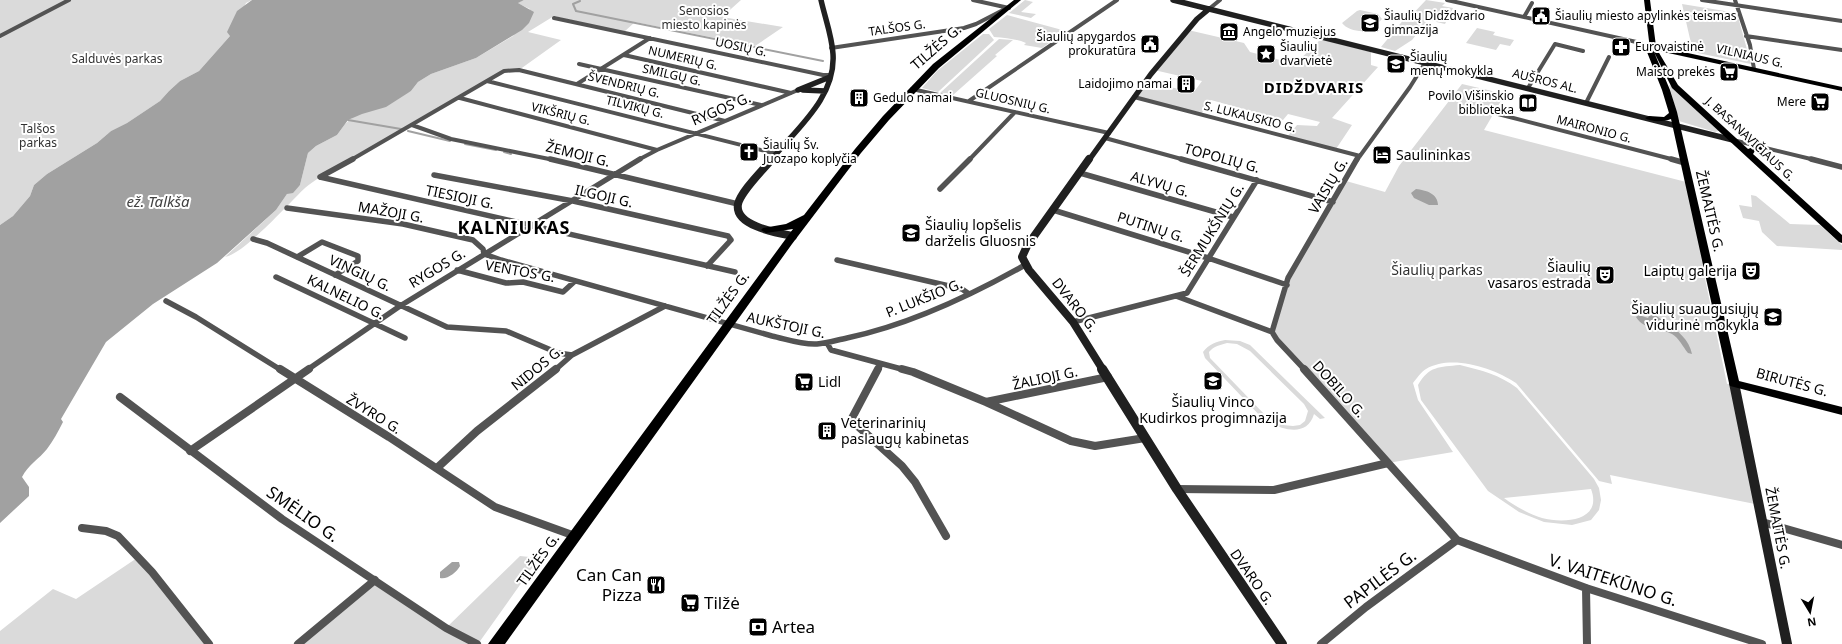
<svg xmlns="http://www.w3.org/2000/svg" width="1842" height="644" viewBox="0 0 1842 644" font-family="'Noto Sans',sans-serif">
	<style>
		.green { fill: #dadada; fill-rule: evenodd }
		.water { fill: #a1a1a1 }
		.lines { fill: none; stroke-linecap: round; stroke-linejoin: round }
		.stream { stroke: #a1a1a1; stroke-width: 2 }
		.street-far2 { stroke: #535353; stroke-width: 4 }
		.street-far1 { stroke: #535353; stroke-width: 5.5 }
		.street { stroke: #535353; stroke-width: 8 }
		.secondary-far2 { stroke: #202020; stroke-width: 5.5 }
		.secondary-far1 { stroke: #202020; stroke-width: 8 }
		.secondary { stroke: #202020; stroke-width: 10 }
		.primary { fill: #000; fill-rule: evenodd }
		.highway { fill: #000; fill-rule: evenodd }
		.labels { text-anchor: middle; stroke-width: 4; stroke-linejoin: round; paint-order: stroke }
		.far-park-label { font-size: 12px; fill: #313131; stroke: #fff }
		.far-poi-label { font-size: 12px; fill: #000; stroke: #fff; text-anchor: start }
		.far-street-label { font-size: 12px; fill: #000; stroke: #fff }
		.street-label { font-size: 14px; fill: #000; stroke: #fff }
		.poi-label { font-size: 14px; fill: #000; stroke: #fff; text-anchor: start }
		.park-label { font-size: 14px; fill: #313131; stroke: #fff }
		.far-district-label { font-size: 15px; font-weight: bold; letter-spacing: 1px; fill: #000; stroke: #fff }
		.water-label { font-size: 15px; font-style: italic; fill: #424242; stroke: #fff }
		.near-street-label { font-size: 17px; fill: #000; stroke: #fff }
		.near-poi-label { font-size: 17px; fill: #000; stroke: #fff; text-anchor: start }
		.district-label { font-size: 18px; font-weight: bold; letter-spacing: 1px; fill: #000; stroke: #fff }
	</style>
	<rect width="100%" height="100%" fill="#fff"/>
	<path class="green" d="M0,0H252L246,3L230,36L199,71L180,81L169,91L160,101L127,123L111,131L97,143L47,174L34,185L30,196L13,216L0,225Z
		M524,0H741L722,17L783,27L755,46L635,22L624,32L554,16L528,32L561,40L519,70L504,71L320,177C315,181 309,184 305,188C288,204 245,253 225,257L276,210L287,194L300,185L308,153L316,146L337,135L345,124L353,117L411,91L418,82L431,74L476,58L513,36L530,9L517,3Z
		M1025,0L1033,2L1021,12L1036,14L1031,18L1009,13Z
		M1426,0L1445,3L1442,6L1453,8L1445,24L1428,20L1412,40L1395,51L1381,47L1405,18L1408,19Z
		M1682,4L1737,13L1751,64L1693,52Z
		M1360,10L1378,14L1382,19C1379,22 1374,28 1370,30C1361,33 1347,30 1342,23L1357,11Z
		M1007,15L1066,31L1042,48L1024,45L1026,43C1016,39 1007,38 994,37L989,29Z
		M1477,28L1495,32L1493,35L1514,40L1510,46L1500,44L1496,50L1466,43Z
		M1188,30L1244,43L1250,52L1295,64L1321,39L1371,52V65L1378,67L1332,118L1352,125L1336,149L1287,137L1297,125L1317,126L1320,122L1288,114L1283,120L1211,100L1201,114L1134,97L1145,82L1194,92L1202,81L1154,70Z
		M983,34H989L994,40L938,92L922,88L937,71Z
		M999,39L1013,40L995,55L997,56L953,95L940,93Z
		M1462,84L1505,94L1484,130L1690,183L1709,270L1703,269L1727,384L1734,383L1760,505L1610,475L1612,484L1599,481L1516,383C1493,368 1452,354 1426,369C1421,372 1417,378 1413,383L1418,400L1453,452L1388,463L1274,335L1288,278L1346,181L1385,192L1399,166Z
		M1669,85L1672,86L1719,131L1715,132L1679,121Z
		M1751,195L1756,196L1790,224L1820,225L1842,245V250L1777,246L1762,232L1759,221L1743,218L1739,205L1752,207Z
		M1225,340L1240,341L1250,345L1325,418L1320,419L1314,414C1307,439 1279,429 1263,419L1205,358L1203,352C1209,344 1216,342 1225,340ZM1227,343L1237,344L1250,351L1304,404L1308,411L1305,421L1300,425L1293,426L1283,425L1274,422L1267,417L1210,358L1209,352C1214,346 1220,345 1227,343Z
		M1460,365C1481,370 1500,375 1517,388L1594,479L1599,488L1601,500L1599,510L1591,520L1572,525L1544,522L1519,512L1488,491L1421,400L1418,385C1429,366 1439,367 1460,365ZM1591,489C1603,521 1564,524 1542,518C1529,514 1515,506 1504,498Z
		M520,556L539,558L478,644H298L375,580L446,628Z
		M137,558L209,644H0V631L53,589L76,599Z"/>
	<path class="water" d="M252,0H524L518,3L534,12L529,23L522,30L476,58L431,74L418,82L411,91L386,107L362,114L348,120L337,135L316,146L308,153L300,185L293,193L287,194L276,210L217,263L153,304L106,342L61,419L63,422C58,432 53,441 47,449C39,459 28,465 22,477L29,487V496L0,523V225L13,216L30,196L34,185L47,174L97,143L111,131L127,123L160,101L169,91L180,81L199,71L230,36L227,32L237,11Z
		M1416,189C1426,190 1438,194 1438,205H1429L1414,198L1411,193Z
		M1650,314C1658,315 1660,319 1666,323C1678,331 1689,339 1692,354L1688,353C1683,347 1679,338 1672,334C1660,328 1644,330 1636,317L1639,315L1648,318Z
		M452,562H459L460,566C457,572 447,580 440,578V572Z"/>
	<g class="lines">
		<path class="stream" d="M580,1L573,4L576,11L823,61
			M348,120L401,129
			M408,131L450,141
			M465,144L496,150
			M504,152L511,154"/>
		<path class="street-far2" d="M973,0L1009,8
			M1447,0L1641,43
			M1702,0L1842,21
			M1735,0L1750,45L1754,69
			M1209,9L1220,0
			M1524,17L1532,3
			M554,18L823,75H830
			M0,36L69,0
			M1746,36L1842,50
			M831,48L964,28L976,24L1007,8
			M624,55L791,93
			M579,64L761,105
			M487,81L777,154
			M577,84L650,38
			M1528,88L1555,44L1583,51
			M912,89L1109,133
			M1134,97L1360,156
			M460,98L657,150
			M969,101L1117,0
			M1586,103L1609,57
			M1498,114L1675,160
			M412,125L451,139L554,160
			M1105,138L1185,160
			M1733,140L1815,160
			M351,160L504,71L519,70L725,121
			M638,160L657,150L798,90
			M969,160L1015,112
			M1357,160L1410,87L1425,63"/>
		<path class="street-far1" d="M550,159L738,204
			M1181,159L1333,202
			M1671,159L1685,163
			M1811,159L1842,167
			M1080,173L1233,217
			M434,175L573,201L728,236L731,240L707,266
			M320,177L353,159
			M320,177L735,272
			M940,189L970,159
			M287,208L403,224L473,240L483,249L484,254L501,260L772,336C786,339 802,345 817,344C827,343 837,340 847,338C909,325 970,296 1025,265
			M1053,210L1208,258L1287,285
			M253,239L267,243L447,327L506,331L558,353L572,355
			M297,257L322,242L358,256V261L335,275
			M837,260L962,289L969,294
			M457,270L506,283L523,282L563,292L575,281
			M276,277L405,338
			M1176,296L1272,332
			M166,301L196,317L281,370
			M1073,322L1187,293L1257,180
			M1272,332L1277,340L1305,370
			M1272,332L1288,278L1357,159
			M827,343L831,350L905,370
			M307,370L400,306L640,159
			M555,370L572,355L665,306
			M878,370L881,364"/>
		<path class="street" d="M280,369L389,437L495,507L575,536
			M878,369L851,420L902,466L915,482L946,536
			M902,369L913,372L986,402L1071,441L1095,446L1145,438
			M1304,369L1457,540L1586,588L1762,644
			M120,397L282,519L446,628L477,644
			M986,402L1108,377
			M190,451L309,369
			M437,468L477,431L556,369
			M1177,489L1274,490L1388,463
			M1762,522L1842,545
			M82,528L106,531L118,536L152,572L209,644
			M1586,588L1587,644
			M298,644L375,580
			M1321,644L1366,607L1457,540"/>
		<path class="secondary-far2" d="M1173,0L1733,140
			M798,90L830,77
			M803,90L825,91
			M771,160C796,129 836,98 833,54C832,36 825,18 821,0
			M1089,160L1151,74L1197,19L1209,9"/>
		<path class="secondary-far1" d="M772,159C763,170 741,191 738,204C734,226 778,233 793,236
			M1089,159L1027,246L1022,257L1029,270L1073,322L1103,370"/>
		<path class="secondary" d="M1102,369L1177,489L1282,644
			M1734,383L1787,644"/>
		<path class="primary" d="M1653,45L1655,46L1678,85L1748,149L1753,147L1766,146V150L1755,151L1753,154L1842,235V243L1839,242L1672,88L1654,52L1670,90L1677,112L1739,381L1842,407V415L1734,387L1730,386L1729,383L1671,119C1663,122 1651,122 1645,118L1649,116L1664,117L1669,113L1662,90L1647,52L1651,46Z"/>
		<path class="highway" d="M1014,0H1021L939,68L889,120L861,153L792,244L505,644H488L793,229L766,233L761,230L763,228L786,224L804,215L855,149L883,116L933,64Z
			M1644,0H1650L1656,46L1842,87V91L1650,49Z"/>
	</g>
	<defs>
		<g id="civic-square" transform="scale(1)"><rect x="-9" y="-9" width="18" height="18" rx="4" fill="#000" stroke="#fff"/><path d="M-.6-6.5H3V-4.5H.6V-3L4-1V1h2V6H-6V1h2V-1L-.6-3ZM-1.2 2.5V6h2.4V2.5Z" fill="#fff"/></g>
		<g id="school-square" transform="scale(1)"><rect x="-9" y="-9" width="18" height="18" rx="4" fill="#000" stroke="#fff"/><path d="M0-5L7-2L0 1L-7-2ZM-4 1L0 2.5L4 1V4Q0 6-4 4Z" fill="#fff"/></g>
		<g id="museum-square" transform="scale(1)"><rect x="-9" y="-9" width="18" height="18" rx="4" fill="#000" stroke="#fff"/><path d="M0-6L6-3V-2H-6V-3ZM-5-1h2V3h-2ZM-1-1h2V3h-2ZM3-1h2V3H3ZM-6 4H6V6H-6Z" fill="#fff"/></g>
		<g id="pharmacy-square" transform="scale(1)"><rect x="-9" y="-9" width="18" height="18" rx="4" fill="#000" stroke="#fff"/><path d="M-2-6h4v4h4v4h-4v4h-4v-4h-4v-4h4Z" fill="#fff"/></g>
		<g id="sight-square" transform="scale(1)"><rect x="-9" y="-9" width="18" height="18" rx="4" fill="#000" stroke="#fff"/><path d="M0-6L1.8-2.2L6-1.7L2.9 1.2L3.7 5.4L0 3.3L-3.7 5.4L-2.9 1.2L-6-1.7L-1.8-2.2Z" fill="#fff"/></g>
		<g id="supermarket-square" transform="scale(1)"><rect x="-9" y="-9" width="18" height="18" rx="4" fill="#000" stroke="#fff"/><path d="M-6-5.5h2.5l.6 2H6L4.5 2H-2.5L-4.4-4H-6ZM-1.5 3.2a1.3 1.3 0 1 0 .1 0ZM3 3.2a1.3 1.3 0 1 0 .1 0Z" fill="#fff"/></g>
		<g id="building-square" transform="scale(1)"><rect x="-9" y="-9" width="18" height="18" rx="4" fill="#000" stroke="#fff"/><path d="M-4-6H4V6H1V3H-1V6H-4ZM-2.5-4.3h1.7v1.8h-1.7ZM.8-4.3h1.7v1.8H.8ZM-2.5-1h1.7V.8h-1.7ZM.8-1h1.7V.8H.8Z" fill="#fff"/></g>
		<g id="library-square" transform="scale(1)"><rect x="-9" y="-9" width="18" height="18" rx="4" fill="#000" stroke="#fff"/><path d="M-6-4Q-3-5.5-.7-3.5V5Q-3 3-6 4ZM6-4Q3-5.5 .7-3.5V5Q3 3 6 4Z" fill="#fff"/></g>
		<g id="church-square" transform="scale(1)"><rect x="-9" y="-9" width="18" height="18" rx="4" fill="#000" stroke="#fff"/><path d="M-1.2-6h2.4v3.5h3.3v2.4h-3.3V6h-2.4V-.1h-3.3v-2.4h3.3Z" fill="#fff"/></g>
		<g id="hotel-square" transform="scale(1)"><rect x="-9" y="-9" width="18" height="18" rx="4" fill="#000" stroke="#fff"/><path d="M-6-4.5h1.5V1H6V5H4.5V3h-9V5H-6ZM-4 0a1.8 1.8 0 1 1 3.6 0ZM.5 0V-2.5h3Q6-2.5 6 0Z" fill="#fff"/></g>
		<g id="theatre-square" transform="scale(1)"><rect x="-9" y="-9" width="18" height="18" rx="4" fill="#000" stroke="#fff"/><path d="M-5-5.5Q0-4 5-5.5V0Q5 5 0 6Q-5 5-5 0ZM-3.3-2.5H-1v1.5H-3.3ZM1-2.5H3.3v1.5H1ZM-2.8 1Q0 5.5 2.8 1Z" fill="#fff"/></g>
		<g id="restaurant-square" transform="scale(1)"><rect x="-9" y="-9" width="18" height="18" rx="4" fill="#000" stroke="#fff"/><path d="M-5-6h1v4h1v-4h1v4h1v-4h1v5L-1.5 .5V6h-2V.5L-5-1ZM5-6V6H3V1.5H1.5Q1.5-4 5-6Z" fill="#fff"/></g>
		<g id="bank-square" transform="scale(1)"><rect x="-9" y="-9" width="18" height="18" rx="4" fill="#000" stroke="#fff"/><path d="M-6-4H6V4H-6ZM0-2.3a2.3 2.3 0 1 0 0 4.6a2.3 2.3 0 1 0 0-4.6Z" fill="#fff"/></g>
	</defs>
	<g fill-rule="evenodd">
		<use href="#civic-square" x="1541" y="16"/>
		<use href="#school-square" x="1370" y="23"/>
		<use href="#museum-square" x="1229" y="32"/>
		<use href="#civic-square" x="1150" y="44"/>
		<use href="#pharmacy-square" x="1621" y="47"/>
		<use href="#sight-square" x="1266" y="54"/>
		<use href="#school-square" x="1396" y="64"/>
		<use href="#supermarket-square" x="1729" y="72"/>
		<use href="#building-square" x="1186" y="84"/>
		<use href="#building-square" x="859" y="98"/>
		<use href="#supermarket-square" x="1820" y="102"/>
		<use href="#library-square" x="1528" y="103"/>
		<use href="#church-square" x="749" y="152"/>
		<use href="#hotel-square" x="1382" y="155"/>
		<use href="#school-square" x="911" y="233"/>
		<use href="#theatre-square" x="1751" y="271"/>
		<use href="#theatre-square" x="1605" y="275"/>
		<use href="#school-square" x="1773" y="317"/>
		<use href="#school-square" x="1213" y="381"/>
		<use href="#supermarket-square" x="804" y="382"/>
		<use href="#building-square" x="827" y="431"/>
		<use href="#restaurant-square" x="656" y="585"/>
		<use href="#supermarket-square" x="690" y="603"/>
		<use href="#bank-square" x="758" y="627"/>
	</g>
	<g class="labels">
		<g class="far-park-label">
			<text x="704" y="15">Senosios<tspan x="704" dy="14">miesto kapinės</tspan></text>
			<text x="117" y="63">Salduvės parkas</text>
			<text x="38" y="133">Talšos<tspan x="38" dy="14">parkas</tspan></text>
		</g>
		<g class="far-poi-label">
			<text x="1384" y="20">Šiaulių Didždvario<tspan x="1384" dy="14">gimnazija</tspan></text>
			<text x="1555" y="20">Šiaulių miesto apylinkės teismas</text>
			<text x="1243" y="36">Angelo muziejus</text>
			<text x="1136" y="41" text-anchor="end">Šiaulių apygardos<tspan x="1136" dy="14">prokuratūra</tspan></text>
			<text x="1280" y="51">Šiaulių<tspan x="1280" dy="14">dvarvietė</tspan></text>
			<text x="1635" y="51">Eurovaistinė</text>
			<text x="1410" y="61">Šiaulių<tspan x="1410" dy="14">menų mokykla</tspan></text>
			<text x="1715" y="76" text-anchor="end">Maisto prekės</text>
			<text x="1172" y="88" text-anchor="end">Laidojimo namai</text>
			<text x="1514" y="100" text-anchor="end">Povilo Višinskio<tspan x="1514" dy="14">biblioteka</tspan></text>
			<text x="873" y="102">Gedulo namai</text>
			<text x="1806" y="106" text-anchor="end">Mere</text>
			<text x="763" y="149">Šiaulių Šv.<tspan x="763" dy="14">Juozapo koplyčia</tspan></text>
		</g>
		<g class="far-street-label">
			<text transform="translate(897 28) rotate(-8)" y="4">TALŠOS G.</text>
			<text transform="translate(741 47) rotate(12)" y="4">UOSIŲ G.</text>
			<text transform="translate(1750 56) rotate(13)" y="4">VILNIAUS G.</text>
			<text transform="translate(683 58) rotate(13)" y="4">NUMERIŲ G.</text>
			<text transform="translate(672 75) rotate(13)" y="4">SMILGŲ G.</text>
			<text transform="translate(1545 81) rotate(14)" y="4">AUŠROS AL.</text>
			<text transform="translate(624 85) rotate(14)" y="4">ŠVENDRIŲ G.</text>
			<text transform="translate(1013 101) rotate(13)" y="4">GLUOSNIŲ G.</text>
			<text transform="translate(635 107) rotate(14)" y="4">TILVIKŲ G.</text>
			<text transform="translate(561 114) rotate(14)" y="4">VIKŠRIŲ G.</text>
			<text transform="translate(1250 117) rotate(14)" y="4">S. LUKAUSKIO G.</text>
			<text transform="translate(1594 129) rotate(15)" y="4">MAIRONIO G.</text>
			<text transform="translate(1750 139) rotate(43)" y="4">J. BASANAVIČIAUS G.</text>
		</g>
		<g class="street-label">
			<text transform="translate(936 47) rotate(-41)" y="5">TILŽĖS G.</text>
			<text transform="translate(721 109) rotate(-23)" y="5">RYGOS G.</text>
			<text transform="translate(578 154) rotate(14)" y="5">ŽEMOJI G.</text>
			<text transform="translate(1222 158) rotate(15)" y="5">TOPOLIŲ G.</text>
			<text transform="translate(1160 184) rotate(16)" y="5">ALYVŲ G.</text>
			<text transform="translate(1328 186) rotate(-59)" y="5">VAISIŲ G.</text>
			<text transform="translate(604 196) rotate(13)" y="5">ILGOJI G.</text>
			<text transform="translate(460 197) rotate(12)" y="5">TIESIOJI G.</text>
			<text transform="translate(1710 211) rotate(77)" y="5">ŽEMAITĖS G.</text>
			<text transform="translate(391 212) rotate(10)" y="5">MAŽOJI G.</text>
			<text transform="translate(1151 227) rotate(18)" y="5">PUTINŲ G.</text>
			<text transform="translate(1212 230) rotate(-58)" y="5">ŠERMUKŠNIŲ G.</text>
			<text transform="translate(437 268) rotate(-31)" y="5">RYGOS G.</text>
			<text transform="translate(520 271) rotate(10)" y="5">VENTOS G.</text>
			<text transform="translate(360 273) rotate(25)" y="5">VINGIŲ G.</text>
			<text transform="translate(346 297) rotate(26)" y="5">KALNELIO G.</text>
			<text transform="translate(728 298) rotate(-54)" y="5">TILŽĖS G.</text>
			<text transform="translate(924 298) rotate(-22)" y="5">P. LUKŠIO G.</text>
			<text transform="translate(1075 305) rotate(52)" y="5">DVARO G.</text>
			<text transform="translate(786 325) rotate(12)" y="5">AUKŠTOJI G.</text>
			<text transform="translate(537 368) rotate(-39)" y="5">NIDOS G.</text>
			<text transform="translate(1045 378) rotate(-12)" y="5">ŽALIOJI G.</text>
			<text transform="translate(1792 382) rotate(15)" y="5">BIRUTĖS G.</text>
			<text transform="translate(1339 389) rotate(48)" y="5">DOBILO G.</text>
			<text transform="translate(374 414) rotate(32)" y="5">ŽVYRO G.</text>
			<text transform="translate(1778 528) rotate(79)" y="5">ŽEMAITĖS G.</text>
			<text transform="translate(538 560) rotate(-54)" y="5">TILŽĖS G.</text>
			<text transform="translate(1252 577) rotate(55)" y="5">DVARO G.</text>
		</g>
		<g class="poi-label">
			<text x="1396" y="160">Saulininkas</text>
			<text x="925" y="230">Šiaulių lopšelis<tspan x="925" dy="16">darželis Gluosnis</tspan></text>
			<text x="1591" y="272" text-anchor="end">Šiaulių<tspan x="1591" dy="16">vasaros estrada</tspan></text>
			<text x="1737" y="276" text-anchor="end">Laiptų galerija</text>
			<text x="1759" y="314" text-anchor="end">Šiaulių suaugusiųjų<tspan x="1759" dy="16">vidurinė mokykla</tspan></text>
			<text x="818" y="387">Lidl</text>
			<text x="1213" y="407" text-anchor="middle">Šiaulių Vinco<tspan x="1213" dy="16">Kudirkos progimnazija</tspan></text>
			<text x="841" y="428">Veterinarinių<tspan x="841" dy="16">paslaugų kabinetas</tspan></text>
		</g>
		<g class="park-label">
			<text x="1437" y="275">Šiaulių parkas</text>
		</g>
		<g class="far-district-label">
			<text x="1314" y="93">DIDŽDVARIS</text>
		</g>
		<g class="water-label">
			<text x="158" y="207">ež. Talkša</text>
		</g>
		<g class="near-street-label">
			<text transform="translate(303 514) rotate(35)" y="6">SMĖLIO G.</text>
			<text transform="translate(1380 579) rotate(-37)" y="6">PAPILĖS G.</text>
			<text transform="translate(1613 580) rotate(18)" y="6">V. VAITEKŪNO G.</text>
		</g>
		<g class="near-poi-label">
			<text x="642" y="581" text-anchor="end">Can Can<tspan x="642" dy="20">Pizza</tspan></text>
			<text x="704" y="609">Tilžė</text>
			<text x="772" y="633">Artea</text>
		</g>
		<g class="district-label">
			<text x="514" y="234">KALNIUKAS</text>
		</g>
	</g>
	<g transform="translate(1810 612) rotate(170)" stroke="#ffffff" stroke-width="3" paint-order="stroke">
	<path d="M0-3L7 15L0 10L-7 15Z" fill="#000000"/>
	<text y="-6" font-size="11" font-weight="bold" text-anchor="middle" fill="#000000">N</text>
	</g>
</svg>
